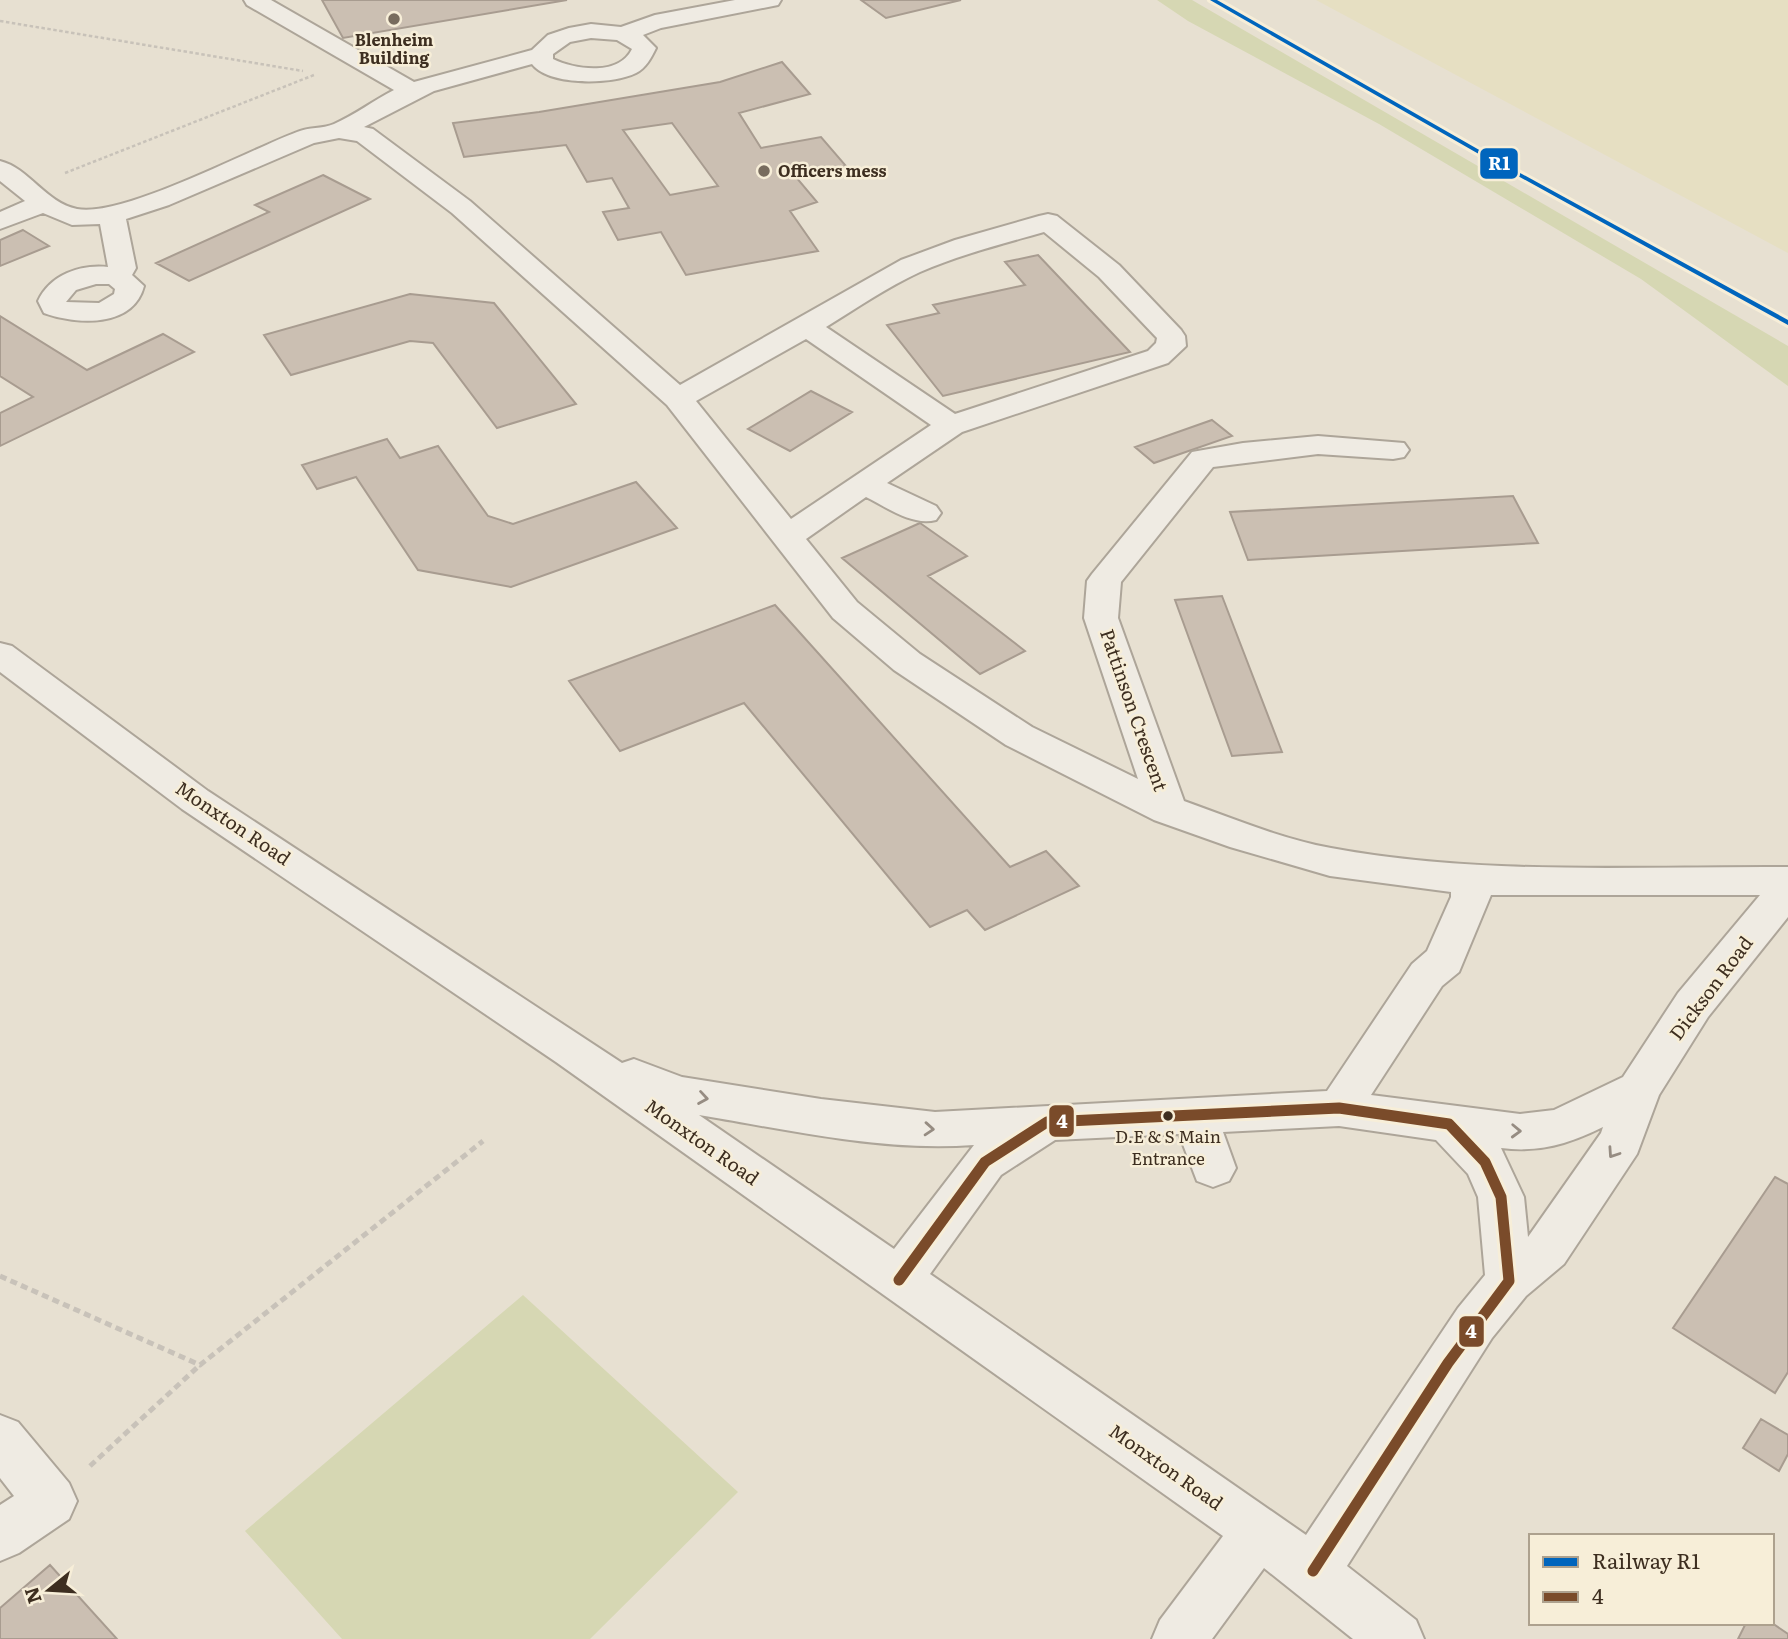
<svg xmlns="http://www.w3.org/2000/svg" width="1788" height="1639" viewBox="0 0 1788 1639" font-family="Literata,serif">
	<style>
		.farmland { fill: #e6dfc2 }
		.green { fill: #d6d7b3 }
		.building { fill: #cbbfb2; stroke: #a89c90; stroke-width: 2; fill-rule: evenodd }
		.lines { fill: none; stroke-linecap: round; stroke-linejoin: round }
		.minor-casing { stroke: #ada599; stroke-width: 4 }
		.path-far1 { stroke: #c8c2b9; stroke-width: 2.5; stroke-dasharray: 3.5 2.5; stroke-linecap: butt }
		.path { stroke: #c8c2b9; stroke-width: 5; stroke-dasharray: 7 4.5; stroke-linecap: butt }
		.minor { fill: #efebe3; fill-rule: evenodd }
		.rail-far1 { stroke: #afaaa2; stroke-width: 3.5; stroke-dasharray: 8 8; stroke-linecap: butt }
		.rail { stroke: #afaaa2; stroke-width: 4.5; stroke-dasharray: 10 10; stroke-linecap: butt }
		.bus-1-casing { stroke: #f7eed8; stroke-width: 17 }
		.bus-1 { stroke: #7a4b2a; stroke-width: 11 }
		.rail-1-casing { stroke: #f7eed8; stroke-width: 6 }
		.rail-1 { fill: #0065bd; fill-rule: evenodd }
		.oneway { stroke: #968c82 }
		.poi-dot { fill: #786c5e; stroke: #f7eed8; stroke-width: 2.5 }
		.bus-dot { fill: #3d2e20; stroke: #f7eed8; stroke-width: 2.5 }
		.labels { text-anchor: middle; stroke-width: 5; stroke-linejoin: round; paint-order: stroke }
		.far-poi-label { font-size: 16px; font-weight: bold; fill: #3d2e20; stroke: #f7eed8 }
		.bus-label { font-size: 17px; fill: #3d2e20; stroke: #f7eed8 }
		.street-label { font-size: 19px; fill: #3d2e20; stroke: #f7eed8 }
		.line-badge { stroke: #f7eed8; stroke-width: 2.5 }
		.badge-label { font-size: 19px; text-anchor: middle; font-weight: bold; fill: #fff }
	</style>
	<rect width="100%" height="100%" fill="#e7e0d1"/>
	<path class="farmland" d="M1316,0H1788V253Z"/>
	<path class="green" d="M1157,0H1192L1788,346V386L1641,279L1379,124L1188,21Z
		M523,1295L738,1492L590,1639H342L245,1531Z"/>
	<path class="building" d="M322,0H567L343,38Z
		M861,0H961L886,18Z
		M782,62L810,94L739,113L761,148L821,137L846,166L795,176L817,202L790,211L818,251L686,275L661,232L618,240L603,212L629,208L612,178L587,182L566,145L464,157L453,123L539,112L720,82ZM672,123L718,186L670,195L623,130Z
		M323,175L370,199L189,281L156,263L269,212L255,205Z
		M23,230L49,246L0,266V240Z
		M1038,255L1130,352L943,396L887,325L939,313L933,305L1025,285L1005,262Z
		M410,294L494,303L576,404L497,428L433,343L410,341L291,375L264,335Z
		M0,316L87,370L163,334L194,352L0,446V413L33,397L0,376Z
		M811,391L852,412L790,451L748,429Z
		M1212,420L1232,436L1154,463L1135,447Z
		M387,439L400,458L438,446L488,516L513,524L636,482L677,528L511,587L418,570L356,477L317,489L302,465Z
		M1513,496L1538,543L1248,560L1230,512Z
		M920,523L967,556L928,576L1025,651L980,674L842,558Z
		M1222,596L1282,752L1232,756L1175,600Z
		M775,605L1010,867L1046,851L1079,886L985,930L967,910L930,927L744,703L620,751L569,681Z
		M1775,1177L1788,1184V1372L1775,1393L1673,1328Z
		M1761,1419L1788,1435V1454L1779,1471L1743,1448Z
		M50,1565L117,1639H0V1608Z
		M1746,1623H1772L1788,1634V1639H1738Z"/>
	<g class="lines">
		<g class="minor-casing">
			<path id="minor" d="M244,0H271L414,82L532,50L548,35L569,28L591,24L621,27L655,15L735,0H781L778,5L661,28L643,35L656,48C651,58 646,68 636,73C612,85 549,86 532,64L434,91L364,127L373,129L470,201L680,385L901,260L955,240L1039,216L1048,214L1057,216L1119,265L1181,330L1185,336L1186,346L1168,363L962,432L887,483L936,506L941,513L936,520C912,526 888,508 866,497L806,539L857,602L920,654L1032,727L1138,779L1084,618L1087,581L1092,574L1192,452L1243,443L1318,436L1404,443L1409,450L1404,457L1393,459L1318,454L1213,467L1121,582L1118,618L1184,801C1232,818 1281,839 1331,848C1481,876 1636,866 1788,867V917L1708,1017L1659,1095L1637,1154L1564,1264L1526,1296L1492,1338L1347,1566L1416,1620L1424,1639H1353L1264,1568L1212,1639H1152L1160,1620L1223,1536L556,1062L182,809L0,672V643L12,646L208,791L622,1063L634,1059L682,1077L821,1099L935,1112L1327,1091L1412,964L1427,951L1451,897V892L1330,876L1230,847L1154,820L1006,745L894,670L833,618L667,405L452,213L357,141L339,138L314,143L169,205L126,219L136,268L132,275L144,286C133,328 77,325 44,313L38,301C50,275 80,264 108,267L100,224L72,225L43,213L0,229V212L25,201L0,181V161C29,168 46,203 77,209C122,218 249,150 297,132C309,127 322,129 334,124C355,115 374,100 394,90L247,5ZM591,38L617,40L632,49C619,76 576,70 553,59V54L570,42ZM1044,232L1099,277L1157,338L1156,343L1148,351L955,414L826,327C857,308 887,287 920,272C959,255 1002,244 1044,232ZM96,284H109L115,289L114,294L99,303L66,302L76,290ZM806,339L931,425L791,519L696,401ZM1491,895H1760L1678,993L1623,1077L1554,1110L1520,1114L1371,1095L1442,986L1459,972ZM699,1115C789,1130 883,1152 974,1145L894,1249ZM1339,1126L1436,1140L1468,1174L1478,1197L1485,1275L1458,1308L1306,1535L930,1274L1001,1175L1055,1140L1179,1134L1197,1181L1213,1187L1229,1181L1236,1168L1223,1132ZM1603,1127L1601,1133L1528,1237L1524,1197L1501,1148C1539,1153 1569,1144 1603,1127Z
				M0,1415L18,1422L69,1483L77,1501L69,1519L19,1553L0,1561V1505L14,1496L0,1478Z"/>
		</g>
		<path class="path-far1" d="M0,21L303,71
			M65,173L314,75"/>
		<path class="path" d="M0,1276L200,1365L483,1141
			M90,1466L200,1365"/>
		<use href="#minor" class="minor"/>
		<path class="rail-far1" d="M1213,0L1717,284"/>
		<path class="rail" d="M1714,282L1788,323"/>
		<g class="bus-1-casing">
			<path id="bus-1" d="M899,1280L985,1162L1047,1122L1339,1108L1449,1124L1485,1162L1501,1197L1509,1281L1448,1363L1313,1571"/>
		</g>
		<use href="#bus-1" class="bus-1"/>
		<g class="rail-1-casing">
			<path id="rail-1" d="M1210,0H1217L1502,163L1788,320V325L1498,165Z"/>
		</g>
		<use href="#rail-1" class="rail-1"/>
	</g>
	<defs><path id="oneway-chevron" d="M-2-3.5L2.5 0L-2 3.5" fill="none" stroke-width="1.6" stroke-linecap="round" stroke-linejoin="round" transform="scale(1.75)"/></defs>
	<g class="oneway">
		<use href="#oneway-chevron" transform="translate(703 1098) rotate(9)"/>
		<use href="#oneway-chevron" transform="translate(929 1129) rotate(4)"/>
		<use href="#oneway-chevron" transform="translate(1516 1131) rotate(2)"/>
		<use href="#oneway-chevron" transform="translate(1613 1153) rotate(124)"/>
	</g>
	<g class="poi-dot">
		<circle cx="394" cy="19" r="7"/>
		<circle cx="764" cy="171" r="7"/>
	</g>
	<circle class="bus-dot" cx="1168" cy="1116" r="6"/>
	<g class="labels">
		<g class="far-poi-label">
			<text x="394" y="46">Blenheim<tspan x="394" dy="18">Building</tspan></text>
			<text x="778" y="177" text-anchor="start">Officers mess</text>
		</g>
		<g class="bus-label">
			<text x="1168" y="1143">D.E &amp; S Main<tspan x="1168" dy="22">Entrance</tspan></text>
		</g>
		<g class="street-label">
			<text transform="translate(1134 710) rotate(71)" y="7">Pattinson Crescent</text>
			<text transform="translate(233 823) rotate(34)" y="7">Monxton Road</text>
			<text transform="translate(1711 988) rotate(-53)" y="7">Dickson Road</text>
			<text transform="translate(702 1142) rotate(35)" y="7">Monxton Road</text>
			<text transform="translate(1166 1467) rotate(35)" y="7">Monxton Road</text>
		</g>
	</g>
	<g class="line-badge">
		<rect x="1479" y="147" width="40" height="33" rx="7" fill="#0065bd"/>
		<rect x="1048" y="1104" width="27" height="34" rx="7" fill="#7a4b2a"/>
		<rect x="1458" y="1315" width="27" height="33" rx="7" fill="#7a4b2a"/>
	</g>
	<g class="badge-label">
		<text x="1499" y="170">R1</text>
		<text x="1062" y="1128">4</text>
		<text x="1471" y="1338">4</text>
	</g>
	<rect x="1529" y="1534" width="245" height="91" fill="#f7eed8" stroke="#ada18e" stroke-width="2"/>
	<rect x="1543" y="1557" width="35" height="10" fill="#0065bd" stroke="#ada18e" stroke-width="2"/>
	<text x="1592" y="1569" font-size="21" fill="#3d2e20">Railway R1</text>
	<rect x="1543" y="1592" width="35" height="10" fill="#7a4b2a" stroke="#ada18e" stroke-width="2"/>
	<text x="1592" y="1604" font-size="21" fill="#3d2e20">4</text>
	<g transform="translate(49 1590) rotate(252)" stroke="#f7eed8" stroke-width="5" paint-order="stroke">
	<path d="M0-5L12 26L0 18L-12 26Z" fill="#3d2e20"/>
	<text y="-10" font-size="19" font-weight="bold" text-anchor="middle" fill="#3d2e20">N</text>
	</g>
</svg>
